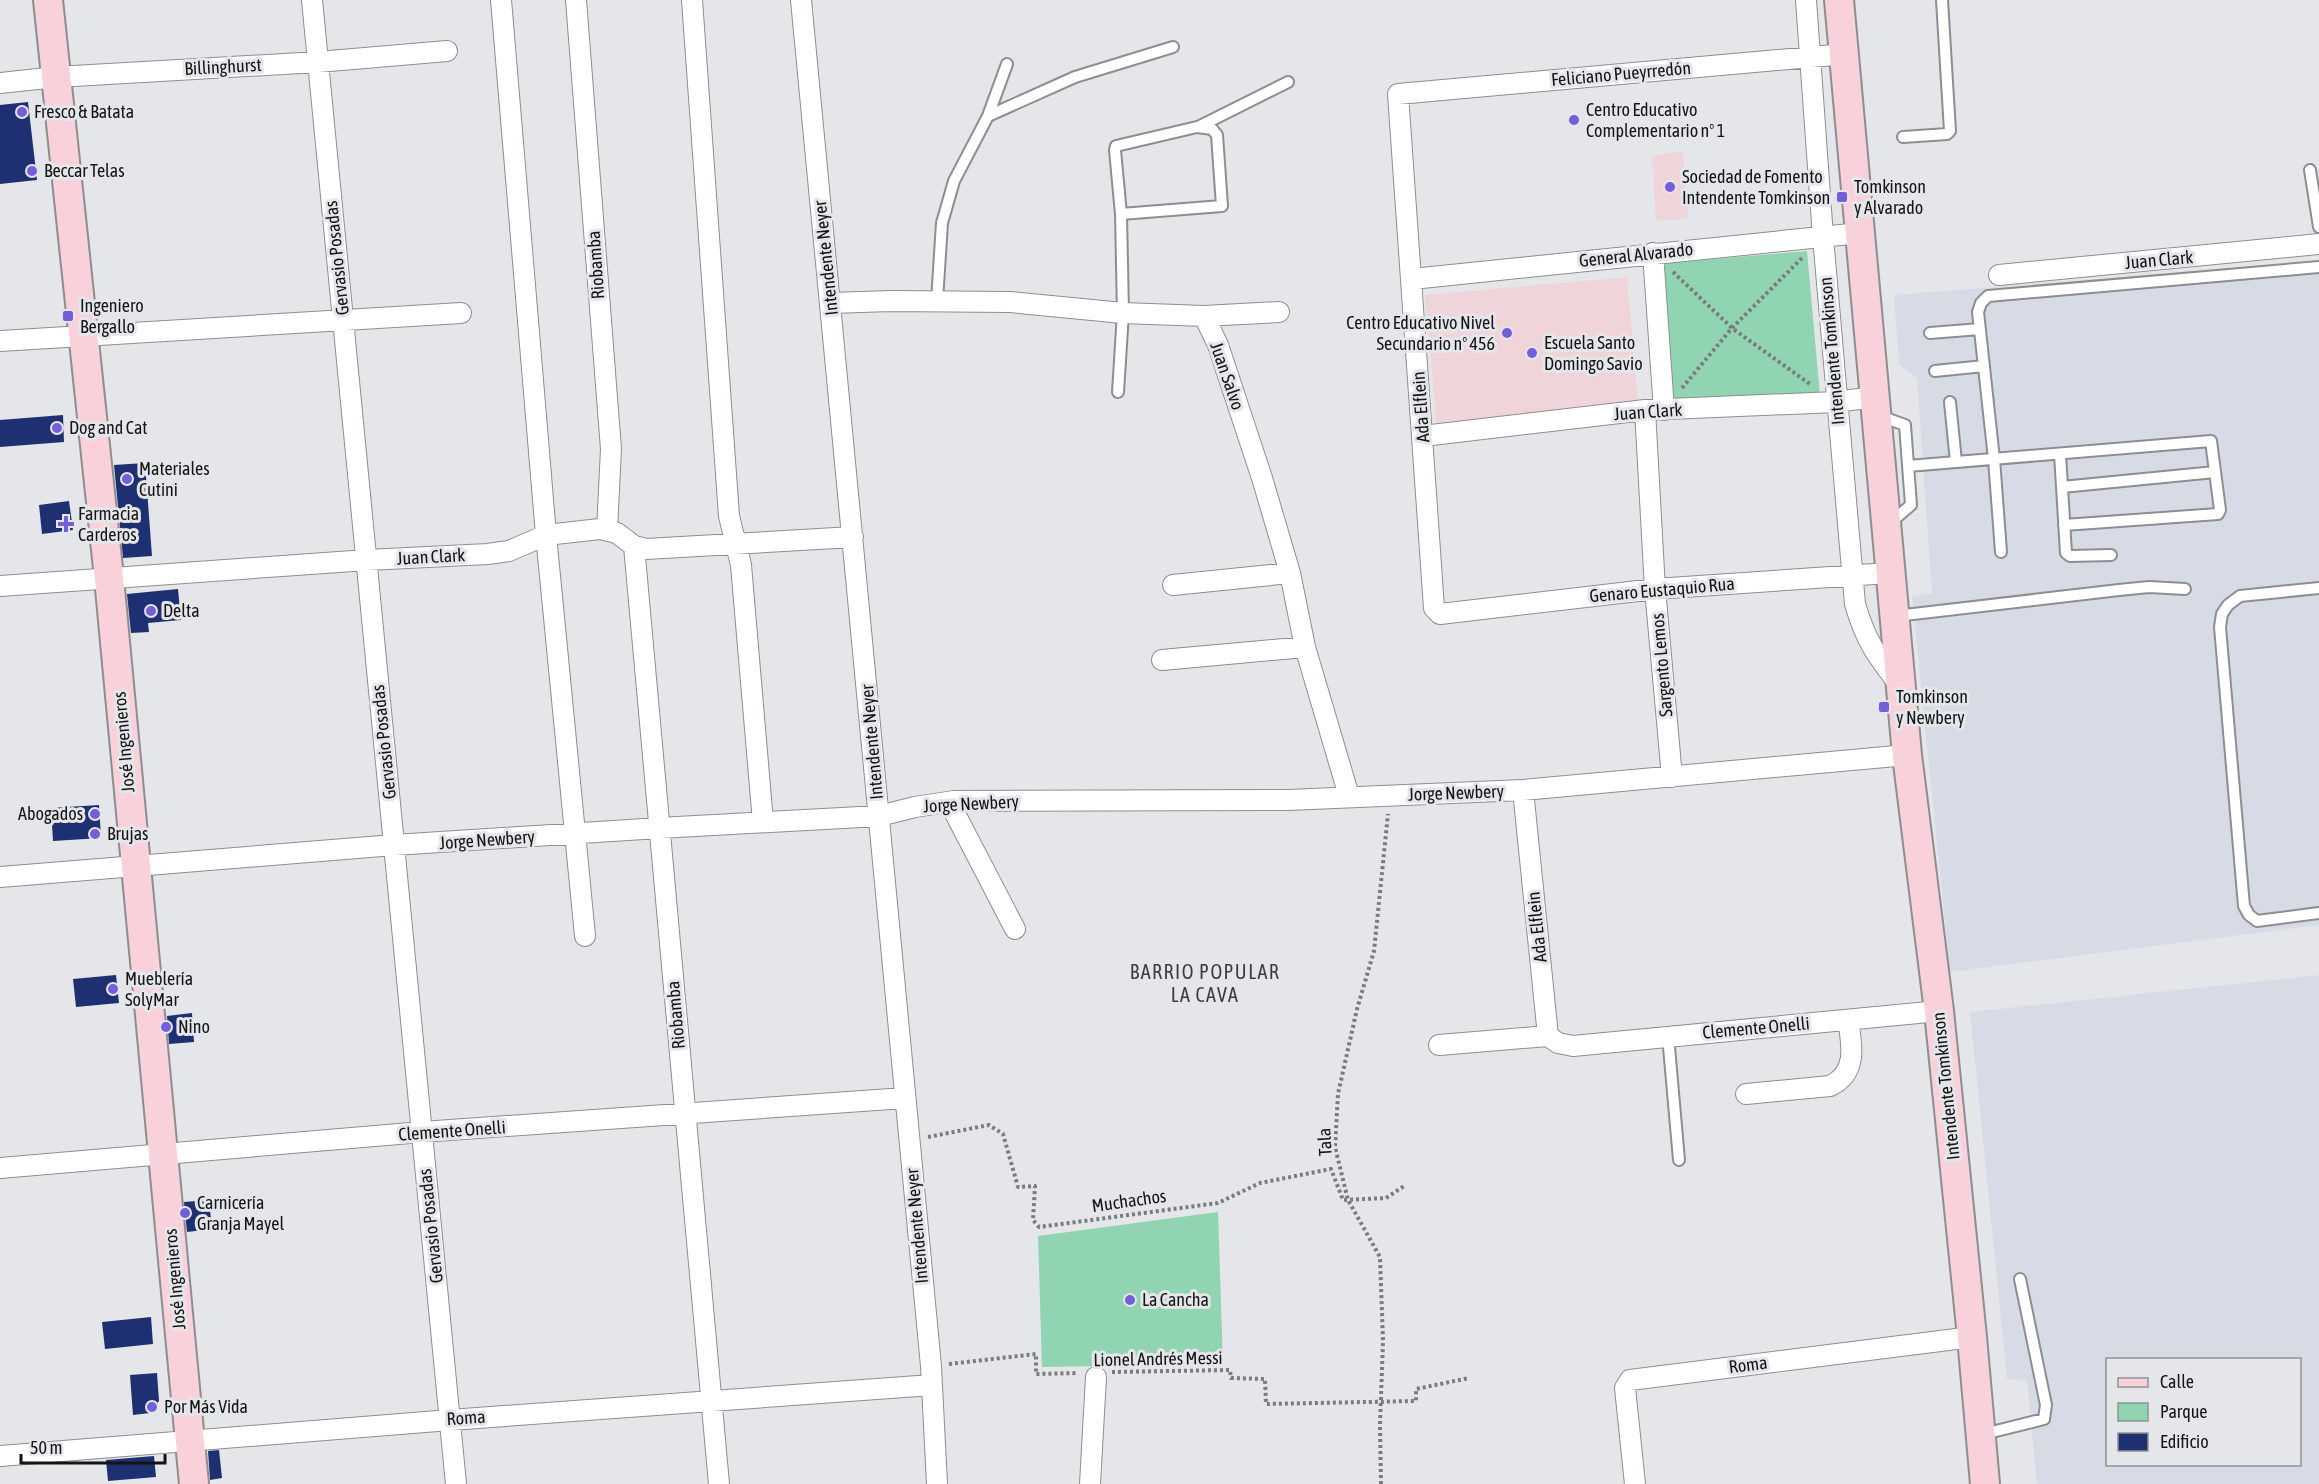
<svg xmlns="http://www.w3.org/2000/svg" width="2319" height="1484" viewBox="0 0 2319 1484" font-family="'Asap Condensed',sans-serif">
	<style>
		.built { fill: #d7dbe5; fill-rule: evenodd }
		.education { fill: #efd5d9 }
		.green { fill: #91d4b1 }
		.building { fill: #1e3072 }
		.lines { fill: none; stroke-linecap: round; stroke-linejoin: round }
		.lane-casing { stroke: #8d8e91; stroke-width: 14 }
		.street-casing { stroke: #8d8e91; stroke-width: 22 }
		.secondary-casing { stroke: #8d8e91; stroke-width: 32 }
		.path { stroke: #7a7b7d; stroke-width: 4; stroke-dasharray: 3 3; stroke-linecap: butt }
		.lane { stroke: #fff; stroke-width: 10 }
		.street { stroke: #fff; stroke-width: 20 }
		.secondary { stroke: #f8d1da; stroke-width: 28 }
		.poi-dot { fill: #745ed9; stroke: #e5e6e9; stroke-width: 2 }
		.labels { text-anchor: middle; stroke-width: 6; stroke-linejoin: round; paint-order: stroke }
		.street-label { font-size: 18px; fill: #141415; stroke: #e5e6e9 }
		.poi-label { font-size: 18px; fill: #141415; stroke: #e5e6e9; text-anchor: start }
		.neighbourhood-label { font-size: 20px; letter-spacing: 1.5px; fill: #3b3c3f; stroke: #e5e6e9 }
	</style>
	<rect width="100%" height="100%" fill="#e5e6e9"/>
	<path class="built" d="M2319,262V925L1950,972L1912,597L1932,593L1917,378L1899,364L1894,295Z
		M2319,975V1484H2037L2027,1380L2007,1379L1970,1012ZM2108,1360H2300V1464H2108Z"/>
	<path class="education" d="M1683,151L1688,218L1656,221L1652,156Z
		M1627,277L1639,412L1437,430L1425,295Z"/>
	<path class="green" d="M1807,251L1820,396L1656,410L1644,265Z
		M1218,1212L1223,1364L1042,1367L1038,1236Z"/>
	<path class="building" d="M28,102L37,180L0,184V105Z
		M63,415L64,442L0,447V420Z
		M145,463L152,556L123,558L114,465Z
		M69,501L73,530L42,534L39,505Z
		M178,589L181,620L148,623L149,632L131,633L127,594Z
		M99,805L101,838L53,841L51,808Z
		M116,975L119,1003L76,1007L73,979Z
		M192,1013L194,1042L169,1044L167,1016Z
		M209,1200L212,1229L187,1232L184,1202Z
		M151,1317L153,1344L105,1349L102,1322Z
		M157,1373L159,1401L150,1413L133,1415L130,1375Z
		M219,1450L222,1478L210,1480L208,1451Z
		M154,1456L156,1477L108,1481L106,1460Z"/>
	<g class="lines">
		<g class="lane-casing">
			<path id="lane" d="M988,116L1075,77L1173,47
				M1198,127L1288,82
				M1903,137L1947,134L1950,131L1942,0
				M2310,170L2319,227
				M937,301L942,223L954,181L988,116L1007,64
				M1930,333L1980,329
				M1935,371L1984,366
				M1118,392L1123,313L1121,214L1115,150L1116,146L1197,127L1212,129L1217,135L1222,206L1121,214
				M1950,402L1956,462
				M1877,415L1905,425L1911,505L1890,523
				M2060,454L2066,553L2070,556L2111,555
				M1908,466L2211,441L2220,510L2218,514L2064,525
				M2062,487L2215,472
				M2001,552L1994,459L1978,312L1981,303L1988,296L2319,267
				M2319,588L2240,596L2228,605L2222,614L2220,627L2244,906L2249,915L2257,921L2319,913
				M1896,616L2119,590L2149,587L2185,589
				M1668,1036L1679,1160
				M1980,1435L2044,1419L2046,1405L2020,1279"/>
		</g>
		<g class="street-casing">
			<path id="street" d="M312,0L456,1484
				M501,0L546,535L585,936
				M576,0L611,449L607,530
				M692,0L729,516L741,565L763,822
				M801,0L931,1366L937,1484
				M1806,0L1823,237L1855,604C1866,642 1877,656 1901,687
				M1845,54L1398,94L1434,608L1440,614L1655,589L1889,573
				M0,83L56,77L318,62L447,51
				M1653,253L1664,410
				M1999,275L2319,244
				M1412,279L1860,233
				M831,303L891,301L1010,302L1123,313L1204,316L1218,345L1262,478L1290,573L1305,647L1349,796
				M1204,316L1279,312
				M0,341L461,313
				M1645,410L1655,589L1672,777
				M1423,436L1645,410L1836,402L1874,397
				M634,546L719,1484
				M1173,585L1290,573
				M0,586L367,560L488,554L509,551L546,535L600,529L617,533L634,546L646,549L853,537
				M1162,660L1305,647
				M1523,790L1548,1036L1558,1043L1573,1046L1939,1011
				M949,802L1015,929
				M0,877L394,845L659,828L879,816L915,807L954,801L1288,800L1523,790L1907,755
				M1439,1045L1548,1036
				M1746,1094L1830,1086C1858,1073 1852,1045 1848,1020
				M0,1168L422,1132L905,1098
				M0,1456L450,1420L932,1385
				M1090,1484L1096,1377
				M1635,1484L1625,1388L1630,1380L1972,1337"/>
		</g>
		<g class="secondary-casing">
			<path id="secondary" d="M48,0L109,578L194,1484
				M1839,0L1907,755L1939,1011L1972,1337L1985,1484"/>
		</g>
		<path class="path" d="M1673,272L1732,328L1811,385
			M1682,388L1732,328L1803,257
			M928,1137L989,1125L1003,1134L1018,1187L1035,1186L1033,1220L1039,1227L1218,1203L1260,1183L1331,1169L1343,1200L1386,1198L1404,1186
			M949,1364L1036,1354V1374L1078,1373
			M1112,1372L1230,1370L1231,1378L1265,1379L1266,1404L1416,1401V1389L1469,1378
			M1381,1484L1380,1425L1383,1341L1380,1257L1348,1200L1335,1147L1338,1094L1357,1009L1374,951L1388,814"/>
		<use href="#lane" class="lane"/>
		<use href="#street" class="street"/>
		<use href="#secondary" class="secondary"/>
	</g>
	<g class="poi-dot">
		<circle cx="22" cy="112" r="6"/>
		<circle cx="1574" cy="120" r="6"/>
		<circle cx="32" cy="171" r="6"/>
		<circle cx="1670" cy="187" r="6"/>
		<rect x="1836" y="191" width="12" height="12" rx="3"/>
		<rect x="62" y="310" width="12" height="12" rx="3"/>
		<circle cx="1507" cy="333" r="6"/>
		<circle cx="1532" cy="353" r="6"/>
		<circle cx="57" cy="428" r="6"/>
		<circle cx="127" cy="479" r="6"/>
		<path d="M63 515h6v6h6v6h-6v6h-6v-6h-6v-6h6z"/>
		<circle cx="151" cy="611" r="6"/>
		<rect x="1878" y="701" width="12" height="12" rx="3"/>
		<circle cx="95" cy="814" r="6"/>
		<circle cx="95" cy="834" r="6"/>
		<circle cx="113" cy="989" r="6"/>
		<circle cx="166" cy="1027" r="6"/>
		<circle cx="185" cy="1213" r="6"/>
		<circle cx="1130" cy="1300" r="6"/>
		<circle cx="152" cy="1407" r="6"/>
	</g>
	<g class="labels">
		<g class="street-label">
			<text transform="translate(223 67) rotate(-3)" y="6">Billinghurst</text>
			<text transform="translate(1621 74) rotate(-5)" y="6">Feliciano Pueyrredón</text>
			<text transform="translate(1636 255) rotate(-6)" y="6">General Alvarado</text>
			<text transform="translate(337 258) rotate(-96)" y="6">Gervasio Posadas</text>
			<text transform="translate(826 258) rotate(-96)" y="6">Intendente Neyer</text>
			<text transform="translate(2159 260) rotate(-5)" y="6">Juan Clark</text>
			<text transform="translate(596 265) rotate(-94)" y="6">Riobamba</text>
			<text transform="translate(1832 351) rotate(-95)" y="6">Intendente Tomkinson</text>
			<text transform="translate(1227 376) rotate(71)" y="6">Juan Salvo</text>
			<text transform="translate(1421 407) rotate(-94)" y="6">Ada Elflein</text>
			<text transform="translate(1648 412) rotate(-4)" y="6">Juan Clark</text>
			<text transform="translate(431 557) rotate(-3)" y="6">Juan Clark</text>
			<text transform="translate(1662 590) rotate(-5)" y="6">Genaro Eustaquio Rua</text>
			<text transform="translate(1662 665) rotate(-95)" y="6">Sargento Lemos</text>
			<text transform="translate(124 742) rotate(-95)" y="6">José Ingenieros</text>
			<text transform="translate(384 742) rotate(-96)" y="6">Gervasio Posadas</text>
			<text transform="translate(872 742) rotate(-95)" y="6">Intendente Neyer</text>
			<text transform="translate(1456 793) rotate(-2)" y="6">Jorge Newbery</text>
			<text transform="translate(971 804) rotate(-3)" y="6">Jorge Newbery</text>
			<text transform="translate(487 840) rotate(-4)" y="6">Jorge Newbery</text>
			<text transform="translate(1537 927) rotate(-96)" y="6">Ada Elflein</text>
			<text transform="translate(676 1015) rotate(-95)" y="6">Riobamba</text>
			<text transform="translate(1756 1028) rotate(-5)" y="6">Clemente Onelli</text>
			<text transform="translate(1946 1086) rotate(-96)" y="6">Intendente Tomkinson</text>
			<text transform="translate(452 1131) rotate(-4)" y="6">Clemente Onelli</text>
			<text transform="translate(1325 1142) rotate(-93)" y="6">Tala</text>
			<text transform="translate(1129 1201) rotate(-8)" y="6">Muchachos</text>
			<text transform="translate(431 1226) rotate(-96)" y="6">Gervasio Posadas</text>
			<text transform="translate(917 1226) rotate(-95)" y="6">Intendente Neyer</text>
			<text transform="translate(175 1279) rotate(-95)" y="6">José Ingenieros</text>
			<text transform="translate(1158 1359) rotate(-1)" y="6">Lionel Andrés Messi</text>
			<text transform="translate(1748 1365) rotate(-7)" y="6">Roma</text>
			<text transform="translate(466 1418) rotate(-4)" y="6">Roma</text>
		</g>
		<g class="poi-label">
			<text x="1586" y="116">Centro Educativo<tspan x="1586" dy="21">Complementario nº 1</tspan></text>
			<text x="34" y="118">Fresco &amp; Batata</text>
			<text x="44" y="177">Beccar Telas</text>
			<text x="1682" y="183">Sociedad de Fomento<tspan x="1682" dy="21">Intendente Tomkinson</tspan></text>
			<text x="1854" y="193">Tomkinson<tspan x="1854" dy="21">y Alvarado</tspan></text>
			<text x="80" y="312">Ingeniero<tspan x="80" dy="21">Bergallo</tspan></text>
			<text x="1495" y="329" text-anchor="end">Centro Educativo Nivel<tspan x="1495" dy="21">Secundario nº 456</tspan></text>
			<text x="1544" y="349">Escuela Santo<tspan x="1544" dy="21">Domingo Savio</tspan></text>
			<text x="69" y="434">Dog and Cat</text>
			<text x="139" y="475">Materiales<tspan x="139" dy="21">Cutini</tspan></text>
			<text x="78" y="520">Farmacia<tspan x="78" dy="21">Carderos</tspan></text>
			<text x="163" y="617">Delta</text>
			<text x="1896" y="703">Tomkinson<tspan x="1896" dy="21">y Newbery</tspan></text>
			<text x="83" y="820" text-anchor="end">Abogados</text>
			<text x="107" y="840">Brujas</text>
			<text x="125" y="985">Mueblería<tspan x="125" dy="21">SolyMar</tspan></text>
			<text x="178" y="1033">Nino</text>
			<text x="197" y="1209">Carnicería<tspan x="197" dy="21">Granja Mayel</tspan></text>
			<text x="1142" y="1306">La Cancha</text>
			<text x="164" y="1413">Por Más Vida</text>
		</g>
		<g class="neighbourhood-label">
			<text x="1205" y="979">BARRIO POPULAR<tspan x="1205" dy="23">LA CAVA</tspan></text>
		</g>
	</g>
	<rect x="2106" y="1358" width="195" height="108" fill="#e5e6e9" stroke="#919294" stroke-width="1.5"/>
	<rect x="2118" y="1378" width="30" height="9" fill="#f8d1da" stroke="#919294" stroke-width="1.5"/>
	<text x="2160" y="1388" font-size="18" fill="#141415">Calle</text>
	<rect x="2118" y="1403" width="30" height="18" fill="#91d4b1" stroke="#919294" stroke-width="1.5"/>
	<text x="2160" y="1418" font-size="18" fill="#141415">Parque</text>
	<rect x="2118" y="1433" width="30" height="18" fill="#1e3072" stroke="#919294" stroke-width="1.5"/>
	<text x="2160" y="1448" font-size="18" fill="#141415">Edificio</text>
	<path d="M21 1454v9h144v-9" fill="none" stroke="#141415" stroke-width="3"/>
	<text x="30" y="1454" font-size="18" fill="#141415" stroke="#e5e6e9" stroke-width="4.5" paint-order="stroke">50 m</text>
</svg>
